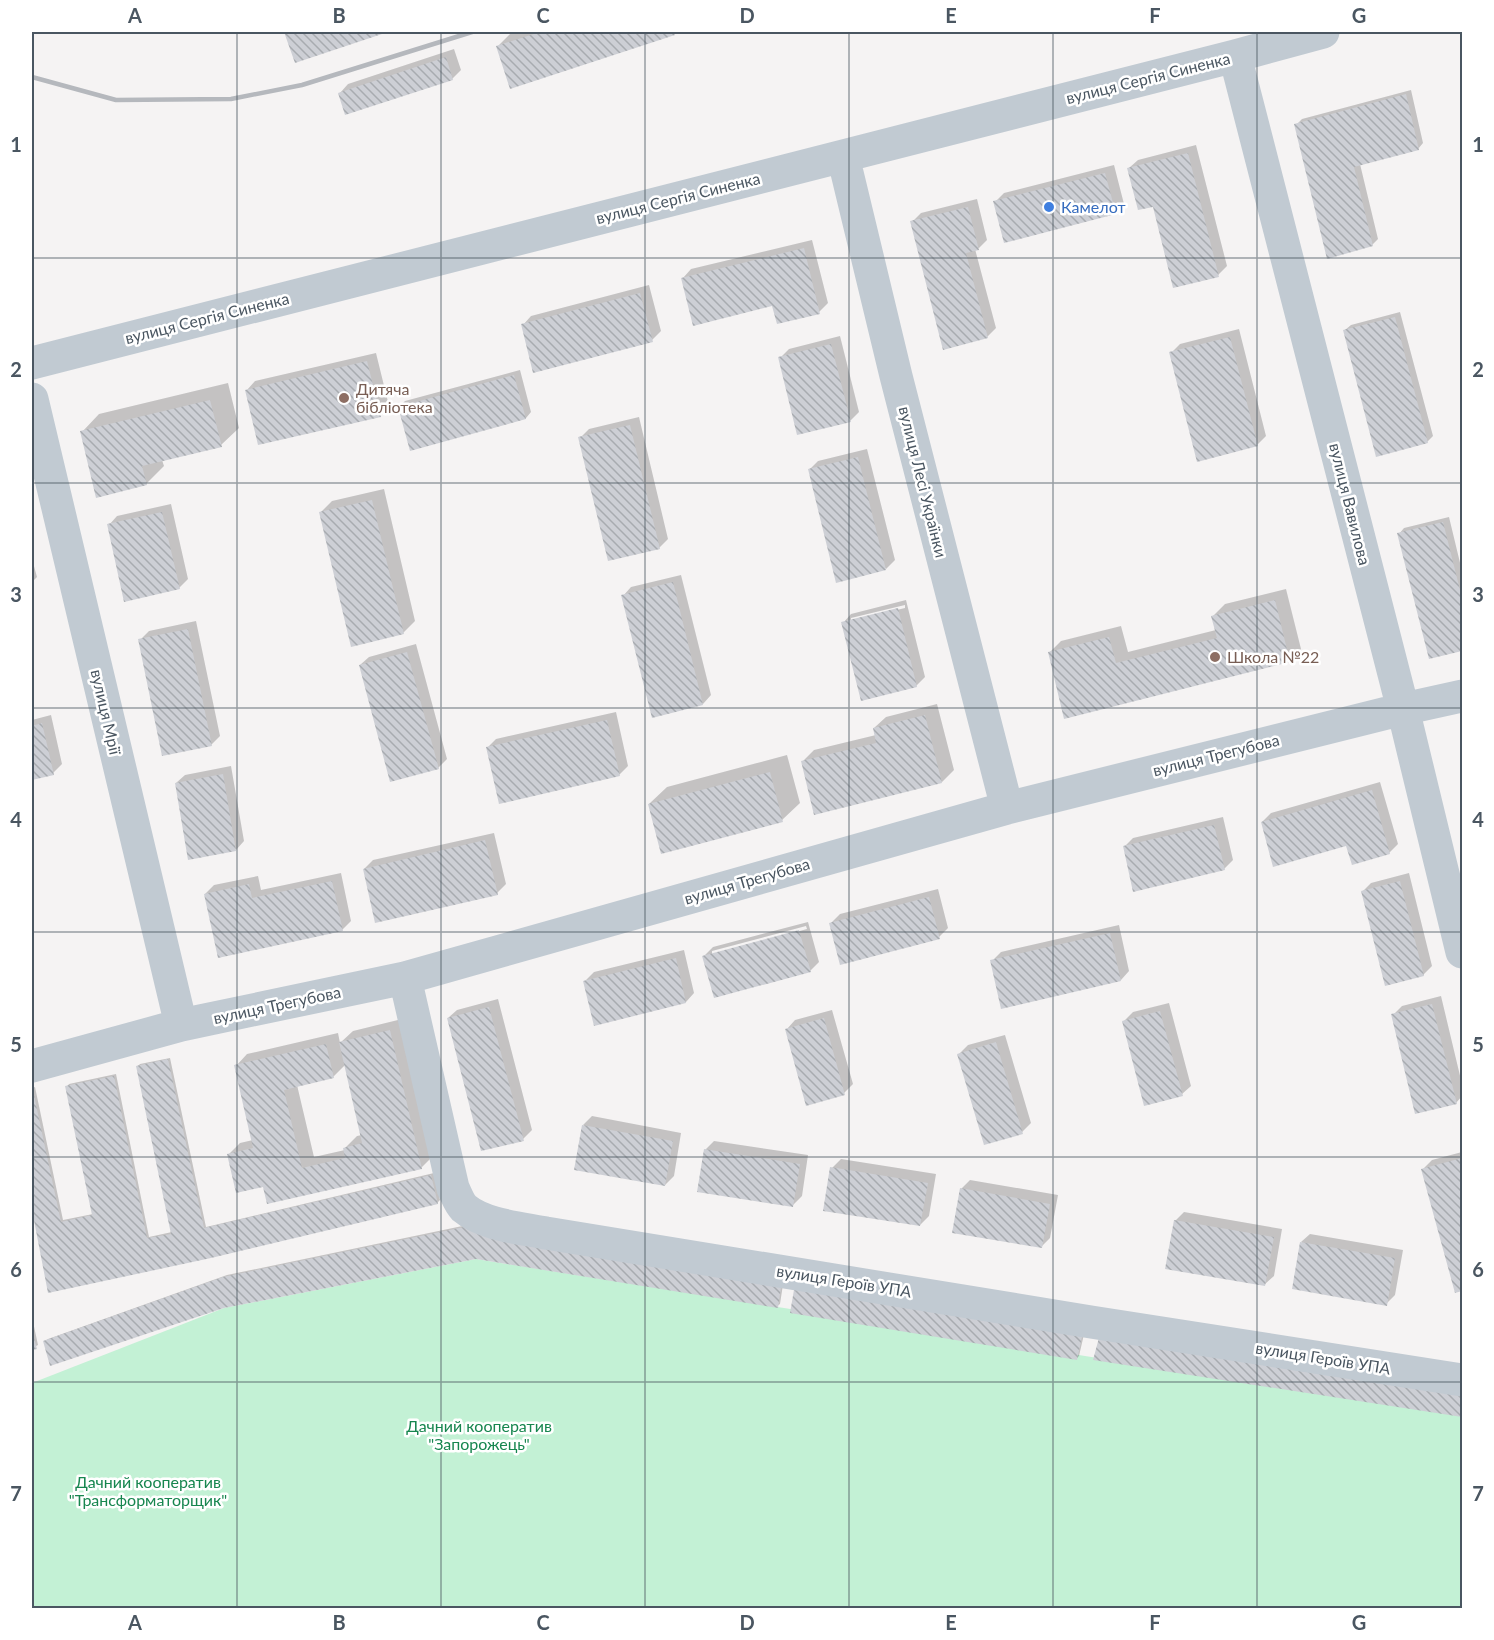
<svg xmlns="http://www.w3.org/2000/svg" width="1494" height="1640" viewBox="0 0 1494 1640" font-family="Lato,sans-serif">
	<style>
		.green { fill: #c3f1d5 }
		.shadow { fill: #0003; fill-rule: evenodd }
		.building { fill: url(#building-back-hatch) }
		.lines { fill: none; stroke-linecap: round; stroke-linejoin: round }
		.minor { stroke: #c1cad2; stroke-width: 33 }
		.rail { stroke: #b5b8bd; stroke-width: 4.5 }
		.grid { fill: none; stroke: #4a5661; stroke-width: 1.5; stroke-opacity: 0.55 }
		.shop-dot { fill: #3f7fe0; stroke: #fff; stroke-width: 2 }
		.education-dot { fill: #8d6e63; stroke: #fff; stroke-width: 2 }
		.labels { text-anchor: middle; stroke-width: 5; stroke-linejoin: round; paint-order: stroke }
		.street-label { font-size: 16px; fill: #4a5661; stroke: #fff }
		.shop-label { font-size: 16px; fill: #366cbe; stroke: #fff; text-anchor: start }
		.education-label { font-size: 16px; fill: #785e54; stroke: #fff; text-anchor: start }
		.park-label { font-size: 16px; fill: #17864f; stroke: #fff }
		.neatline { fill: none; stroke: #4a5661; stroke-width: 2 }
		.grid-label { font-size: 20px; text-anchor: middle; font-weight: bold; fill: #4a5661 }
	</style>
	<defs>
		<pattern id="building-back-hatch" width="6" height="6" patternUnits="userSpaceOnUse" patternTransform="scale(1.5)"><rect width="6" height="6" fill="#cdcfd5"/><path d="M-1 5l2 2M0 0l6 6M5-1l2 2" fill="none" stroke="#a8abb0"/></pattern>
	</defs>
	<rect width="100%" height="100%" fill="#f5f3f3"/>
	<path class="green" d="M476,1259L1462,1416V1608H32V1383L224,1308Z"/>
	<path class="shadow" d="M286,32H385L296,61Z
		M518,32H676L674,34L498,46L510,34Z
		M454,49L461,70L452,79L340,93L348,84Z
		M1411,90L1423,143L1418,149L1360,164L1378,239L1372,245L1296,125L1302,119Z
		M1196,145L1227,266L1218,275L1154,205L1129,168L1138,160Z
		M1114,165L1124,204L1115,213L995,202L1004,193Z
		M977,199L987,240L979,248L975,249L996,328L987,337L912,222L921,213Z
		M812,240L828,303L819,312L773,304L683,278L691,269Z
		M649,285L661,331L652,340L523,325L531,316Z
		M1400,312L1433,436L1427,442L1345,330L1351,325Z
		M1239,329L1266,436L1257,445L1171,353L1180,344Z
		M840,336L859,412L850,421L780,358L789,349Z
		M376,353L389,406L380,415L247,390L255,381Z
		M520,370L531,412L526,418L399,407L405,401Z
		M228,383L239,428L221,445L162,460L164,466L146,484L82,432L99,414Z
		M639,417L668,539L659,548L580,438L589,429Z
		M867,449L895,560L886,569L809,470L818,461Z
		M384,489L415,621L403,633L320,513L332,501Z
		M171,504L188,579L179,588L109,525L117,516Z
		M1449,517L1462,571V649L1430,657L1399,534L1404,528Z
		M32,559L37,577L32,582Z
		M681,575L711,695L703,704L623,596L631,587Z
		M1286,589L1301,649L1289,661L1065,717L1049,653L1061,641L1121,626L1128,652L1216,630L1213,616L1225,604Z
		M906,600L925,677L916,686L843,623L851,614ZM905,605V608L851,621V618Z
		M196,621L220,736L211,745L140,640L149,631Z
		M416,644L447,759L438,768L360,665L369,657Z
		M937,704L954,770L942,782L802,762L814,750L876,735L874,728L886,717Z
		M616,712L628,766L619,775L487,748L496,739Z
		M51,715L62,764L53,773L32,779V720Z
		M787,755L800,803L782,820L649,804L667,787Z
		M231,766L244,841L236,850L176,783L185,775Z
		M1380,782L1398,844L1389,853L1347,844L1262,822L1271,813Z
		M1223,817L1233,860L1224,869L1124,847L1133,838Z
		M494,833L506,884L497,893L364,869L373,860Z
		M341,873L351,921L342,930L205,894L214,885L258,876L261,890Z
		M1409,873L1432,966L1423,975L1362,892L1371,883Z
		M938,889L948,928L939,937L831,923L840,914Z
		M808,922L819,962L810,971L704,956L713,947ZM806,926L807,929L712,955V951Z
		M1119,925L1129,971L1121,980L992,961L1001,952Z
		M684,950L694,993L686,1002L585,981L594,972Z
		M1441,996L1462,1084V1096L1456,1103L1393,1015L1402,1006Z
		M498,999L532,1130L523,1139L448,1018L457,1010Z
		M1169,1003L1191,1086L1182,1094L1124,1021L1133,1012Z
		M832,1010L853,1084L844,1093L787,1029L795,1020Z
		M402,1019L433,1156L421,1168L265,1185L228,1155L240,1143L253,1140L236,1066L247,1054L338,1033L340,1043L353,1031ZM346,1064L362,1135L357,1136L345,1148V1150L314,1157L297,1085L333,1077Z
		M1005,1035L1031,1123L1022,1132L959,1054L968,1045Z
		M170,1058L206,1227L434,1173L440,1200L437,1203L50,1291L32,1203V1088L35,1087L63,1220L93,1214L67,1087L69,1084L116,1074L149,1237L172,1232L138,1066L140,1064Z
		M592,1116L681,1133L674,1176L665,1185L583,1125Z
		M714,1141L808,1155L802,1196L793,1205L705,1150Z
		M1462,1152V1289L1457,1291L1423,1169L1432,1160Z
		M841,1159L936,1174L929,1216L920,1225L832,1168Z
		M970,1180L1058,1195L1050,1238L1041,1247L961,1189Z
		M1184,1212L1282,1229L1274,1276L1265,1284L1175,1221Z
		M472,1224L784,1278L780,1304L777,1306L476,1257L45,1341L48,1339L227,1275Z
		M1310,1234L1403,1250L1395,1295L1386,1304L1301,1242Z
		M792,1311L1085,1330L1079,1356L1077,1358Z
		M32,1317L38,1345L32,1348Z"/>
	<path class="building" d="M284,32H388L295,63Z
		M540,32H673L675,35L510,89L496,46Z
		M446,57L453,80L345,115L338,93Z
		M1406,94L1419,150L1354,167L1373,246L1327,259L1294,124Z
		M1188,153L1219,277L1173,288L1153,207L1138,210L1127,168Z
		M1105,173L1116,214L1004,243L993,201Z
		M968,207L979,250L966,253L988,338L943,350L910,221Z
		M804,248L820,314L777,324L772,306L693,326L681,278Z
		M640,293L653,342L533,373L521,324Z
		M1395,317L1428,443L1376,457L1343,330Z
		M1230,337L1258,446L1197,462L1169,352Z
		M831,344L851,422L797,435L778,357Z
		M367,361L381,417L258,445L245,390Z
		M514,375L526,419L410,451L398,407Z
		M210,400L222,447L142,466L147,485L96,498L80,431Z
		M630,425L660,549L608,561L578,437Z
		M858,457L886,570L836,583L808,469Z
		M372,500L404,634L351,647L319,512Z
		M162,512L180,589L124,602L107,524Z
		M1443,522L1462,598V651L1429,659L1397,533Z
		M673,582L703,705L652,718L621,595Z
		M1275,600L1290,662L1064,719L1048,652L1109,637L1116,663L1217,638L1211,616Z
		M898,608L917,687L861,701L841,622Z
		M188,629L212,746L162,756L138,639Z
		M407,652L439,769L390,782L359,665Z
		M925,715L942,783L814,815L801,761L876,743L873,728Z
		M607,720L620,776L499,804L486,747Z
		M42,723L54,775L32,780V726Z
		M770,772L783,822L661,854L648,804Z
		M223,774L236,851L188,860L175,783Z
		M1372,790L1390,854L1352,865L1346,846L1273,867L1261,822Z
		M1214,825L1225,870L1133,892L1123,846Z
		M485,840L498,895L375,923L363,869Z
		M332,881L343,931L218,958L204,894L249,884L252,898Z
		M1400,881L1424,976L1385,986L1361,891Z
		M929,897L940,939L840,965L829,923Z
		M799,930L811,972L714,998L702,956Z
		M1110,933L1121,981L1001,1009L990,960Z
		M676,958L686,1003L594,1026L583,981Z
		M1432,1004L1457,1104L1415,1114L1391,1014Z
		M489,1007L524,1141L481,1151L447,1018Z
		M1160,1011L1183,1096L1144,1106L1122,1021Z
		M824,1018L845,1095L806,1106L785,1029Z
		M390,1030L422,1169L267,1204L263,1187L236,1193L227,1154L253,1148L234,1065L326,1044L334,1078L284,1090L302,1168L345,1158L343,1148L362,1143L339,1042Z
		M996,1042L1023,1134L984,1145L957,1054Z
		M168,1059L204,1228L431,1175L438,1204L211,1258L48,1293L32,1210V1086L61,1222L92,1215L65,1086L114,1076L147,1238L171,1234L136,1066Z
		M582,1125L673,1141L665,1186L574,1170Z
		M704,1149L800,1164L793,1207L697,1192Z
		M1462,1158V1291L1455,1293L1421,1169Z
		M830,1167L928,1183L920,1226L823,1211Z
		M960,1188L1050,1204L1042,1248L952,1233Z
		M1174,1220L1274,1237L1265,1286L1165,1269Z
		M469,1226L782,1280L778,1308L476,1259L224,1308L50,1366L43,1341L223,1277Z
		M1300,1242L1395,1258L1387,1306L1292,1289Z
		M795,1284L1083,1332L1077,1360L790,1313Z
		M32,1331L37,1349L32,1350Z
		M1100,1334L1462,1387V1417L1093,1360Z"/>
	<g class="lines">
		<path class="minor" d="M1235,56L1403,709L1462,952
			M843,156L896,376L1007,808
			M32,363L1235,56L1323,32
			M32,399L181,1025
			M405,978L453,1188C456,1194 459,1203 464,1208C484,1225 521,1228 546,1233L1091,1322L1462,1380
			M32,1066L181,1025L405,978L1007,808L1403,709L1462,696"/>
		<path class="rail" d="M32,77L116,100L231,99L302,85L472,32"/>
	</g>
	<path class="grid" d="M237,32V1608M441,32V1608M645,32V1608M849,32V1608M1053,32V1608M1257,32V1608M32,258H1462M32,483H1462M32,708H1462M32,932H1462M32,1157H1462M32,1382H1462"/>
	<circle class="shop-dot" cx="1049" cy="207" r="6"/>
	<g class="education-dot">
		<circle cx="344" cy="398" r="6"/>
		<circle cx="1215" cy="657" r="6"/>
	</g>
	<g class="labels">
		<g class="street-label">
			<text transform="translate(1148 78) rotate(-14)" y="6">вулиця Сергія Синенка</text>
			<text transform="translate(678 198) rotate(-14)" y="6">вулиця Сергія Синенка</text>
			<text transform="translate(207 318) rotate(-14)" y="6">вулиця Сергія Синенка</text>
			<text transform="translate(923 482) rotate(76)" y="6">вулиця Лесі Українки</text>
			<text transform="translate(1350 504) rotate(76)" y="6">вулиця Вавилова</text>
			<text transform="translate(106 712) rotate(77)" y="6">вулиця Мрії</text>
			<text transform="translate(1216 755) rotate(-14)" y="6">вулиця Трегубова</text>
			<text transform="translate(747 881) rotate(-16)" y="6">вулиця Трегубова</text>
			<text transform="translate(277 1005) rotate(-12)" y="6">вулиця Трегубова</text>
			<text transform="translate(844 1281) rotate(9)" y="6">вулиця Героїв УПА</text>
			<text transform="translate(1323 1358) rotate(9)" y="6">вулиця Героїв УПА</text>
		</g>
		<g class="shop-label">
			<text x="1061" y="213">Камелот</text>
		</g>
		<g class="education-label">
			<text x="356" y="395">Дитяча<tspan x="356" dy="18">бібліотека</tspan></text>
			<text x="1227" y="663">Школа №22</text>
		</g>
		<g class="park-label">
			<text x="479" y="1432">Дачний кооператив<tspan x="479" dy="18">"Запорожець"</tspan></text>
			<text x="148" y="1488">Дачний кооператив<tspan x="148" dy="18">"Трансформаторщик"</tspan></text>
		</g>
	</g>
	<rect width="1494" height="1640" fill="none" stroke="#ffffff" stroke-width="66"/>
	<rect x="33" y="33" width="1428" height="1574" class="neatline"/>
	<g class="grid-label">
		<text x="135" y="23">A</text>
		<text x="339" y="23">B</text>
		<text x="543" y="23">C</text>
		<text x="747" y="23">D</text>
		<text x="951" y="23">E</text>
		<text x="1155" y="23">F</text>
		<text x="1359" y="23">G</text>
		<text x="16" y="152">1</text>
		<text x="1478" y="152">1</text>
		<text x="16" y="377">2</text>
		<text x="1478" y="377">2</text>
		<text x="16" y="602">3</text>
		<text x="1478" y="602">3</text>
		<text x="16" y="827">4</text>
		<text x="1478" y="827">4</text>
		<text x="16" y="1052">5</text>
		<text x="1478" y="1052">5</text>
		<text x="16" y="1277">6</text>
		<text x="1478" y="1277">6</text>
		<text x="16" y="1501">7</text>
		<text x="1478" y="1501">7</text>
		<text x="135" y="1630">A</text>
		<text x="339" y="1630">B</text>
		<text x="543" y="1630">C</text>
		<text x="747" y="1630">D</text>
		<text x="951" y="1630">E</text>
		<text x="1155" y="1630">F</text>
		<text x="1359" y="1630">G</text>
	</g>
</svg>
